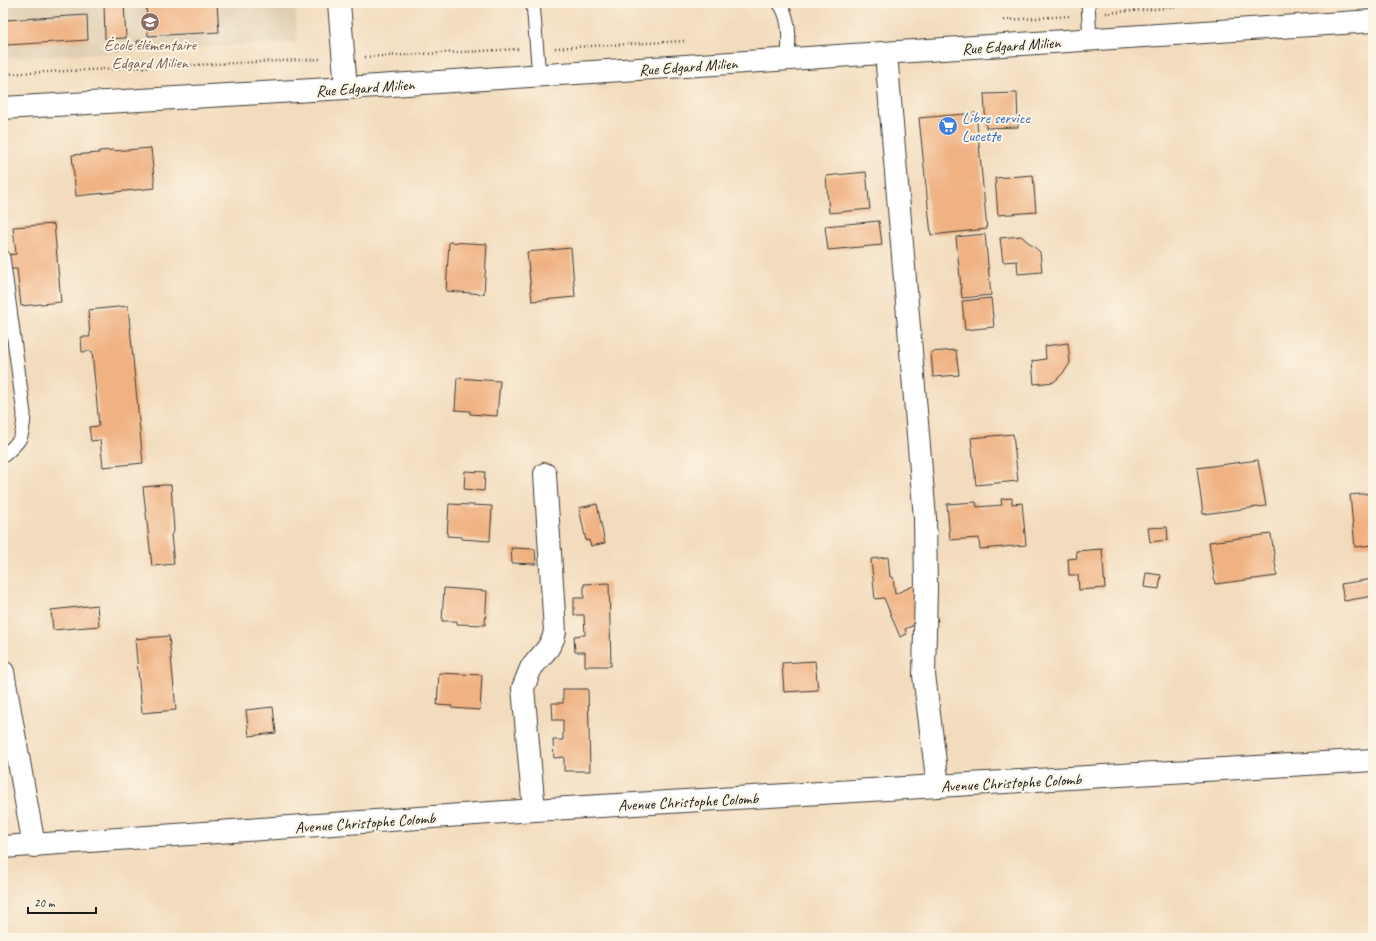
<svg xmlns="http://www.w3.org/2000/svg" width="1376" height="941" viewBox="0 0 1376 941" font-family="Caveat,sans-serif">
	<style>
		.built { fill: #dfcdb1 }
		.building { fill: #f0b283 }
		.lines { fill: none; stroke-linecap: round; stroke-linejoin: round }
		.service-casing { stroke: #3c3934; stroke-width: 15 }
		.minor-casing { stroke: #3c3934; stroke-width: 24 }
		.tertiary-casing { stroke: #3c3934; stroke-width: 24 }
		.path { stroke: #3c3934; stroke-width: 2.5; stroke-dasharray: 1 3; stroke-linecap: butt }
		.service { stroke: #fff; stroke-width: 13 }
		.minor { stroke: #fff; stroke-width: 22 }
		.tertiary { stroke: #fff; stroke-width: 22 }
		.labels { text-anchor: middle; stroke-width: 4; stroke-linejoin: round; paint-order: stroke }
		.education-label { font-size: 16px; fill: #785e54; stroke: #fcf5e5 }
		.street-label { font-size: 16px; fill: #1c1c1c; stroke: #fcf5e5 }
		.shop-label { font-size: 16px; fill: #366cbe; stroke: #fcf5e5; text-anchor: start }
	</style>
	<rect width="100%" height="100%" fill="#fcf5e5"/>
	<filter id="ink" filterUnits="userSpaceOnUse"><feTurbulence type="fractalNoise" baseFrequency=".025" numOctaves="2"/><feDisplacementMap in="SourceGraphic" scale="8" xChannelSelector="R" yChannelSelector="G"/><feConvolveMatrix kernelMatrix="1 2 1 2 8 2 1 2 1" color-interpolation-filters="sRGB"/></filter>
	<filter id="wash" filterUnits="userSpaceOnUse"><feTurbulence type="fractalNoise" baseFrequency=".012" numOctaves="4" result="noise"/><feDisplacementMap in="SourceGraphic" scale="16" xChannelSelector="R" yChannelSelector="G"/><feGaussianBlur stdDeviation="0.9" result="paint"/><feColorMatrix in="noise" values="0 0 0 0 0 0 0 0 0 0 0 0 0 0 0 0 0 1.4 0 .05"/><feComposite in="paint" operator="in"/></filter>
	<g filter="url(#wash)">
		<rect width="100%" height="100%" fill="#f3dcbd"/>
		<path class="built" d="M3,3H295L297,42L3,59Z"/>
		<g id="blocks">
			<path class="building" d="M104,3H124L126,38L105,39Z
				M180,3H217L219,32L148,36L146,5Z
				M253,3H271V4L253,5Z
				M87,15L88,40L7,45L5,20Z
				M148,40H149V46L138,47L137,41Z
				M1017,93L1018,127L986,128L984,94Z
				M976,113L987,229L931,235L919,118Z
				M151,148L155,188L76,196L72,155L99,153V151L113,150V151Z
				M866,172L870,209L829,213L826,176Z
				M1033,175L1036,212L998,215L995,178Z
				M879,221L882,245L828,250L825,226Z
				M54,224L61,302L21,306L17,269H7L6,255L16,254L13,227Z
				M985,234L991,295L962,298L956,237Z
				M1021,236L1040,252L1042,272L1018,274L1017,261L1003,262L1000,238Z
				M449,242L487,244L484,294L446,291Z
				M571,248L575,297L532,301L527,252Z
				M991,298L994,327L965,330L962,301Z
				M128,306L143,463L103,467L100,440L91,441L89,427L99,426L92,351L82,352L81,337H90L88,310Z
				M1068,343L1070,363L1064,372L1054,382L1034,384L1032,361L1046,359L1045,346Z
				M956,350L959,375L933,377L931,352Z
				M457,378L500,381L497,416L470,414V411L455,410Z
				M1013,434L1018,481L976,485L971,438Z
				M1258,460L1266,506L1203,514L1197,468Z
				M465,471L485,472L484,491L464,489Z
				M164,485H171L174,531L171,535L174,564L152,566L143,487Z
				M1373,493V545L1355,547L1350,495Z
				M1012,498V504L1022,503L1026,545L980,549L979,538L950,540L947,504L976,502L977,507L1002,505L1001,499Z
				M449,504L492,506L490,541L462,539V537L447,536Z
				M597,504L605,543L591,546L589,540L586,541L579,508Z
				M1167,527L1168,540L1150,542L1148,528Z
				M1271,534L1277,576L1215,584L1209,542Z
				M511,548L535,549L536,564L512,563Z
				M1102,549L1105,588L1079,590L1078,575H1069L1068,559L1077,558L1076,551Z
				M888,557L890,577H893L895,594L922,582L938,621L928,625L926,620L905,629L907,634L900,637L884,598L875,599L871,559Z
				M1146,573L1161,575L1159,589L1144,587Z
				M1373,579V596L1344,601L1341,584Z
				M609,583L611,666H585V652H575L574,636L585,635L584,615H574V598H584V584Z
				M444,588L487,591L485,625L457,624V621H442Z
				M97,605L99,626L53,630L51,610Z
				M169,636L176,710L142,713L135,639Z
				M815,661L818,690L784,692L782,663Z
				M439,673L482,675L480,710L451,708L452,706L437,705Z
				M563,689H588L590,771H564V757L554,758L553,740H563V720H553L552,703H563Z
				M273,707L276,733L249,736L246,710Z"/>
		</g>
	</g>
	<g filter="url(#ink)">
		<use href="#blocks" fill-opacity="0" stroke="#3c3934" stroke-width="1"/>
		<g class="lines">
			<g class="service-casing">
				<path id="service" d="M533,3L539,76
					M779,3C791,18 789,41 788,60
					M1088,3L1090,40
					M3,257L24,414C23,438 21,441 3,456"/>
			</g>
			<g class="minor-casing">
				<path id="minor" d="M339,3L346,88
					M886,53L925,518L926,588L924,675L938,786
					M3,108L346,88L1373,21
					M3,672L34,846
					M534,810L523,688L531,668L548,648L553,639L555,631L545,474"/>
			</g>
			<g class="tertiary-casing">
				<path id="tertiary" d="M3,847L534,810L1373,760"/>
			</g>
			<path class="path" d="M1106,13L1226,3
				M1004,20L1071,16
				M555,48L684,41
				M365,57L520,49
				M3,74L322,59"/>
			<use href="#service" class="service"/>
			<use href="#minor" class="minor"/>
			<use href="#tertiary" class="tertiary"/>
		</g>
	</g>
	<defs>
		<g id="school-disc" transform="scale(1)"><circle r="9.5" fill="#8d6e63" stroke="#fcf5e5"/><path d="M0-5L7-2L0 1L-7-2ZM-4 1L0 2.5L4 1V4Q0 6-4 4Z" fill="#fff"/></g>
		<g id="supermarket-disc" transform="scale(1)"><circle r="9.5" fill="#3f7fe0" stroke="#fcf5e5"/><path d="M-6-5.5h2.5l.6 2H6L4.5 2H-2.5L-4.4-4H-6ZM-1.5 3.2a1.3 1.3 0 1 0 .1 0ZM3 3.2a1.3 1.3 0 1 0 .1 0Z" fill="#fff"/></g>
	</defs>
	<g fill-rule="evenodd">
		<use href="#school-disc" x="150" y="22"/>
		<use href="#supermarket-disc" x="948" y="126"/>
	</g>
	<g class="labels">
		<g class="education-label">
			<text x="150" y="50">École élémentaire<tspan x="150" dy="18">Edgard Milien</tspan></text>
		</g>
		<g class="street-label">
			<text transform="translate(1011 45) rotate(-4)" y="6">Rue Edgard Milien</text>
			<text transform="translate(688 66) rotate(-4)" y="6">Rue Edgard Milien</text>
			<text transform="translate(365 87) rotate(-4)" y="6">Rue Edgard Milien</text>
			<text transform="translate(1011 782) rotate(-3)" y="6">Avenue Christophe Colomb</text>
			<text transform="translate(688 801) rotate(-3)" y="6">Avenue Christophe Colomb</text>
			<text transform="translate(365 822) rotate(-4)" y="6">Avenue Christophe Colomb</text>
		</g>
		<g class="shop-label">
			<text x="962" y="123">Libre service<tspan x="962" dy="18">Lucette</tspan></text>
		</g>
	</g>
	<rect width="1376" height="941" fill="none" stroke="#fcf5e5" stroke-width="16"/>
	<path d="M28 907v6h68v-6" fill="none" stroke="#1c1c1c" stroke-width="2"/>
	<text x="34" y="907" font-size="12" fill="#1c1c1c" stroke="#fcf5e5" stroke-width="3" paint-order="stroke">20 m</text>
</svg>
